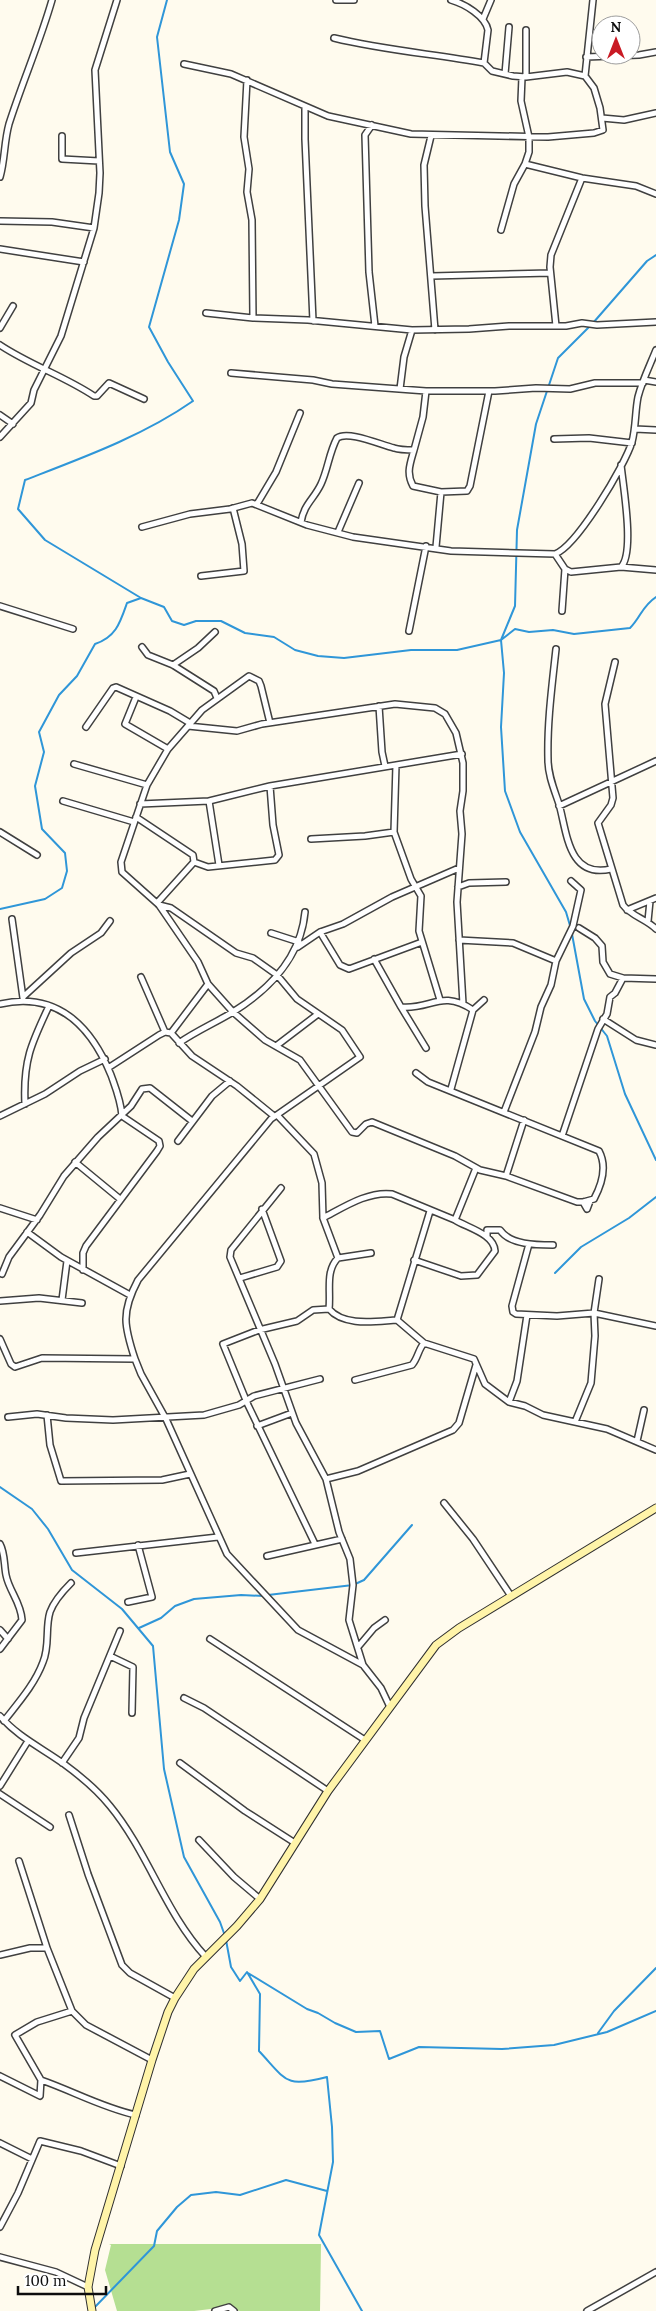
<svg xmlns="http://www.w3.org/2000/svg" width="656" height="2311" viewBox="0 0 656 2311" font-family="Lora,serif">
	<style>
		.forest { fill: #b5df92 }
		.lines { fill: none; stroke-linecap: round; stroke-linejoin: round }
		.stream { stroke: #2f96d8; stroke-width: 2 }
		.minor-casing { stroke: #404040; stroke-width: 8 }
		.secondary-casing { stroke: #2f2f2f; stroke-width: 9 }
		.minor { stroke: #fff; stroke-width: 5 }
		.secondary { stroke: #fff4a9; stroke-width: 7 }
	</style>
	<rect width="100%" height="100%" fill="#fffbee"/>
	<path class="forest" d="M109,2244H321L320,2311H240L227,2307L194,2311H117L105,2270L111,2245Z"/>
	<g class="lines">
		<path class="stream" d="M593,323L647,261L656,255
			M141,598L45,540L18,509L25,480C82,458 143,436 193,401L168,362L149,327L179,220L184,184L170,152L157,37L167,0
			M0,909L45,899L62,888L67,871L65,853L42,829L35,786L44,752L39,732L59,695L77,676L95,644C116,637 120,623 127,603L141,598L164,607L172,621L184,625L196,621H221L245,633L274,637L295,650L318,656L344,658L411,650H457L501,640L515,629L529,632L553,630L574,634L630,628C641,617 642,606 656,597
			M571,929L566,912L520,832L505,791L501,727L504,673L501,640L515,606L517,530L536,424L558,358L590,326
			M572,934L584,999L595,1021L607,1036L625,1094L656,1160
			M555,1273L581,1247L629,1218L656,1197
			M0,1487L32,1509L48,1529L72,1570L122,1609L153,1646L164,1769L184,1857L220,1922L225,1936
			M268,1595L353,1585L364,1580L412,1525
			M139,1628L161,1618L175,1606L194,1599L241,1595L264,1596
			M226,1940L231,1967L240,1981L247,1972L260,1994L259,2051C287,2081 285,2088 327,2077L332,2127L333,2162L319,2235L362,2311
			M248,1973L307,2009L318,2013L335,2023L356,2032L380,2031L389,2059L419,2047L502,2049L554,2045L607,2032L656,2011
			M598,2033L614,2011L656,1968
			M93,2309L154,2246L157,2231L177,2207L191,2195L216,2192L240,2195L286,2180L327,2191"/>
		<g class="minor-casing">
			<path id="minor" d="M336,0H354
				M483,19L491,0
				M526,30V77
				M334,38C383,50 434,54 484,63
				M586,57L639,55L656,52
				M184,64L231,74L328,116L411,134L548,137L594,133L603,130L600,108L594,88L585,76L567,72L526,77L513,76L492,71L484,63L488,30C485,16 465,4 451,0
				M505,74L509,27
				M585,76L593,0
				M247,80L244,137L249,169L247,192L252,220L253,318L308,320L412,330L469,329L509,326H566L582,323L597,325L656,322
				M305,107V139L313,321
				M602,118L624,120L656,113
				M372,125L365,135L369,272L375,326
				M62,136V159L99,161
				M431,136L424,165L425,206L435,330
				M525,164L582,178L636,186L656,194
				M0,177C5,160 4,142 9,124C22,83 40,42 52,0
				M0,221L52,222L94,228
				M501,230L514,184L525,164L529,152V137L521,101L522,77
				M0,249L84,262
				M432,276L550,273
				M206,313L253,318
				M556,326L550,267L551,255L582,178
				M0,328L13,306
				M0,345C30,365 64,376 94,396H97L109,383L144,399
				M231,373L313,380L332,384L426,391H495L536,388L570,389L595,383H643
				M644,380L656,382
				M400,389L404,357L412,330
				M0,415L13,424
				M635,429L656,430
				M0,437L31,403L34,390L61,336L94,228L99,193L100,173L95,70L117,0
				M554,439L589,438L632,443
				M414,450L423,417L426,391
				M441,492L467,491L470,486L489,391
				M257,504L276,472L300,413
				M301,522C304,504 314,499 321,484C328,469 329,453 337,438C348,430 381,445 394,448C400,450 407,450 414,450C410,464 406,473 413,486L441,492L436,547
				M142,527L190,514L230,509L252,503L307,525L353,537L451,551L555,554C577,546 625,465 632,442C636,427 635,412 638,397C642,381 650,365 656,350
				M338,532L359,483
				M555,554L565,569L571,572L621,567L656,570
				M621,567C635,553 623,485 621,465
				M201,576L244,571L242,544L233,508
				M0,606L73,629
				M562,611L565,569
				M409,631L426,546
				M142,647L148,655L173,665L214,691L217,698
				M556,649C552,686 547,723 548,760C548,775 554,789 559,804C567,832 568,879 611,869
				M615,662L605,704L613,798L611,805L598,823L623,905C631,916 646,919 656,929
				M173,665L198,648L215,632
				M136,697L125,724L168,749
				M379,706L382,752L385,766
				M270,723L261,686L259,681L249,676L202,710L168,749L147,785L121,862L122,872L159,905L198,962L208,984L233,1012L265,1040L300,1060L352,1132L357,1133L366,1124L372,1122L455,1156L480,1170L506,1176L577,1202H583L594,1199C602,1184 607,1166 599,1151L428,1082L416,1073
				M188,726L237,731L262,724L395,704L435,708L445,714L456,733L463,763V791L460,811L462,834L457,902L463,1004
				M86,727L113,688L116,687L170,711L190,723
				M74,764L147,785
				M396,765L394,832L411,879L421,896L419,931L440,1000
				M63,801L134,822
				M209,801L270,786L462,754
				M140,804L209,801L219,865
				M559,806L656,761
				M136,817L193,855L194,862L208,867L275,860L279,855L273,825L270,786
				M0,832L37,855
				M311,839L365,836L394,832
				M458,887L469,883L506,882
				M157,903L194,862
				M627,910L656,898
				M12,919L23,998
				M648,921L650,901
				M579,928L595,938L602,946L603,962L610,974L623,978
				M320,932L343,924L392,897L459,868
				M271,933L299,942
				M459,940L513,943L556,961
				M298,947L320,932L340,965L349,969L422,942
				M374,959L401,1007C431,1010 441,989 473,1010L484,1000
				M141,977L165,1032
				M23,997L71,953L101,933L110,921
				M0,1004C57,991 91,1026 111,1075C116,1089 121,1101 122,1116L159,1141L160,1146L157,1151L86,1246L83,1253V1270
				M401,1007L426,1048
				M603,1019L636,1040L656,1045
				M171,1033L192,1056L237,1086L274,1116
				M179,1043C196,1031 215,1023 233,1012C270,989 301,956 305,912
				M276,1046L318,1014
				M108,1068L159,1035L165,1032L171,1033L208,984
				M451,1089L473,1010
				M25,1104C23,1061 31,1044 49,1006
				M504,1112L535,1032L541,1007L551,985L556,961L573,926L581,890L571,881
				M277,1115L314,1154L322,1183L323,1218L338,1258L371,1253
				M0,1116L45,1094L80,1071L105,1059
				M562,1136L598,1029L607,1014L610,997L615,993L623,978L656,979
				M178,1141L212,1096L230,1081
				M75,1162L120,1199
				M506,1176L524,1120
				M281,1188L231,1250L230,1257L275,1364L296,1423L326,1479L339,1532L350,1559L353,1585L349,1620L363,1665
				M583,1202L587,1209L590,1201
				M0,1208L37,1220
				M323,1218C344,1207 368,1191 392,1194L455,1220L476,1168
				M27,1232L61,1257L130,1295
				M487,1236V1230H500C510,1245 537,1245 553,1245
				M529,1244L512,1306L513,1312L516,1314L557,1316L594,1313L656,1326
				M414,1260L461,1276L477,1275L495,1251C494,1234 468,1228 455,1220
				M2,1274L9,1257L40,1215L64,1176L98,1137L131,1106L142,1089L150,1088L192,1121
				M240,1278L277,1267L281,1261L262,1209
				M62,1300L67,1261
				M0,1301L39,1298L82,1303
				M329,1309C331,1291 325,1271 338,1258
				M397,1320L430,1211
				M0,1339L11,1364L15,1367L42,1358L135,1359L141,1374L166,1419L227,1554L298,1630L363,1665L381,1688L390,1707
				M135,1359C124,1326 121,1312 138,1280L271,1119L360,1057L342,1030L297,999L277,975L253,958L236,953L171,908L159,905
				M355,1380L412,1365C418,1358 418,1350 424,1343
				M509,1402L517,1381L527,1315
				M47,1415L50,1445L61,1481L162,1480L190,1474
				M8,1417L37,1414L66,1418L113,1420L204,1415L239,1405L254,1396L320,1379
				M575,1422L591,1383L595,1336L594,1313L599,1279
				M257,1426L292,1413
				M637,1441L644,1410
				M326,1479L358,1471L453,1430L459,1423L476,1365
				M444,1503L473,1539L511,1596
				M0,1544C5,1553 4,1565 6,1575C9,1591 21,1602 22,1620L0,1649
				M315,1544L248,1405L223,1344L259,1330L297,1321L313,1310L329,1309C344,1327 377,1321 397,1320L424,1343L474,1359L485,1384L509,1402L525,1406L543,1415L607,1429L656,1450
				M76,1553L218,1537
				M267,1556L342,1539
				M128,1602L152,1597L138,1545
				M0,1630L8,1639
				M210,1639L365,1740
				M358,1647L374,1628L385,1620
				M110,1656L133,1667L132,1713
				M184,1698L204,1708L328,1791
				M0,1716C18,1737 42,1748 64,1764C79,1775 98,1791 110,1806C148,1852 165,1913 206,1957
				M4,1721C18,1703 35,1684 43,1662C50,1646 45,1628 50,1612C54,1601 63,1591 71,1583
				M62,1763L79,1738L84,1718L120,1631
				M180,1763L245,1811L295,1843
				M0,1786L28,1741
				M0,1794L50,1827
				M69,1815L88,1874L122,1965L130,1973L175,1998
				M199,1840L234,1877L260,1899
				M19,1861L47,1948L72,2011L86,2025L152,2060
				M0,1955L30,1948H47
				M0,2076L40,2096L41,2080L15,2035L37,2022L72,2011
				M41,2080C73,2091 103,2108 136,2115
				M0,2143L32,2159
				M0,2227L18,2193L40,2141L81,2151L121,2166
				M0,2257L56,2272L88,2287
				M215,2311L229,2307L234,2311
				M587,2311L656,2272"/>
		</g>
		<g class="secondary-casing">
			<path id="secondary" d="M92,2311L88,2287L95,2250L152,2060L168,2012L175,1998L194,1969L237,1926L260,1899L328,1791L436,1645L459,1628L656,1508"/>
		</g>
		<use href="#minor" class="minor"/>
		<use href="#secondary" class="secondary"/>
	</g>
	<g transform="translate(616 40)"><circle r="24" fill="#ffffff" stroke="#9e9e9e"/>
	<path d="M0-4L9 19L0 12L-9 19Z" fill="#c91a24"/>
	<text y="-8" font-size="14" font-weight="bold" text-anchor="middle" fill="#0d0d0d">N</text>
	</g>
	<path d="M18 2286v8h88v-8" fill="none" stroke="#0d0d0d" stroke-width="2.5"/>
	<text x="25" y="2286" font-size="15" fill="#0d0d0d" stroke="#ffffff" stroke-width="4" paint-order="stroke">100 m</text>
</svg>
